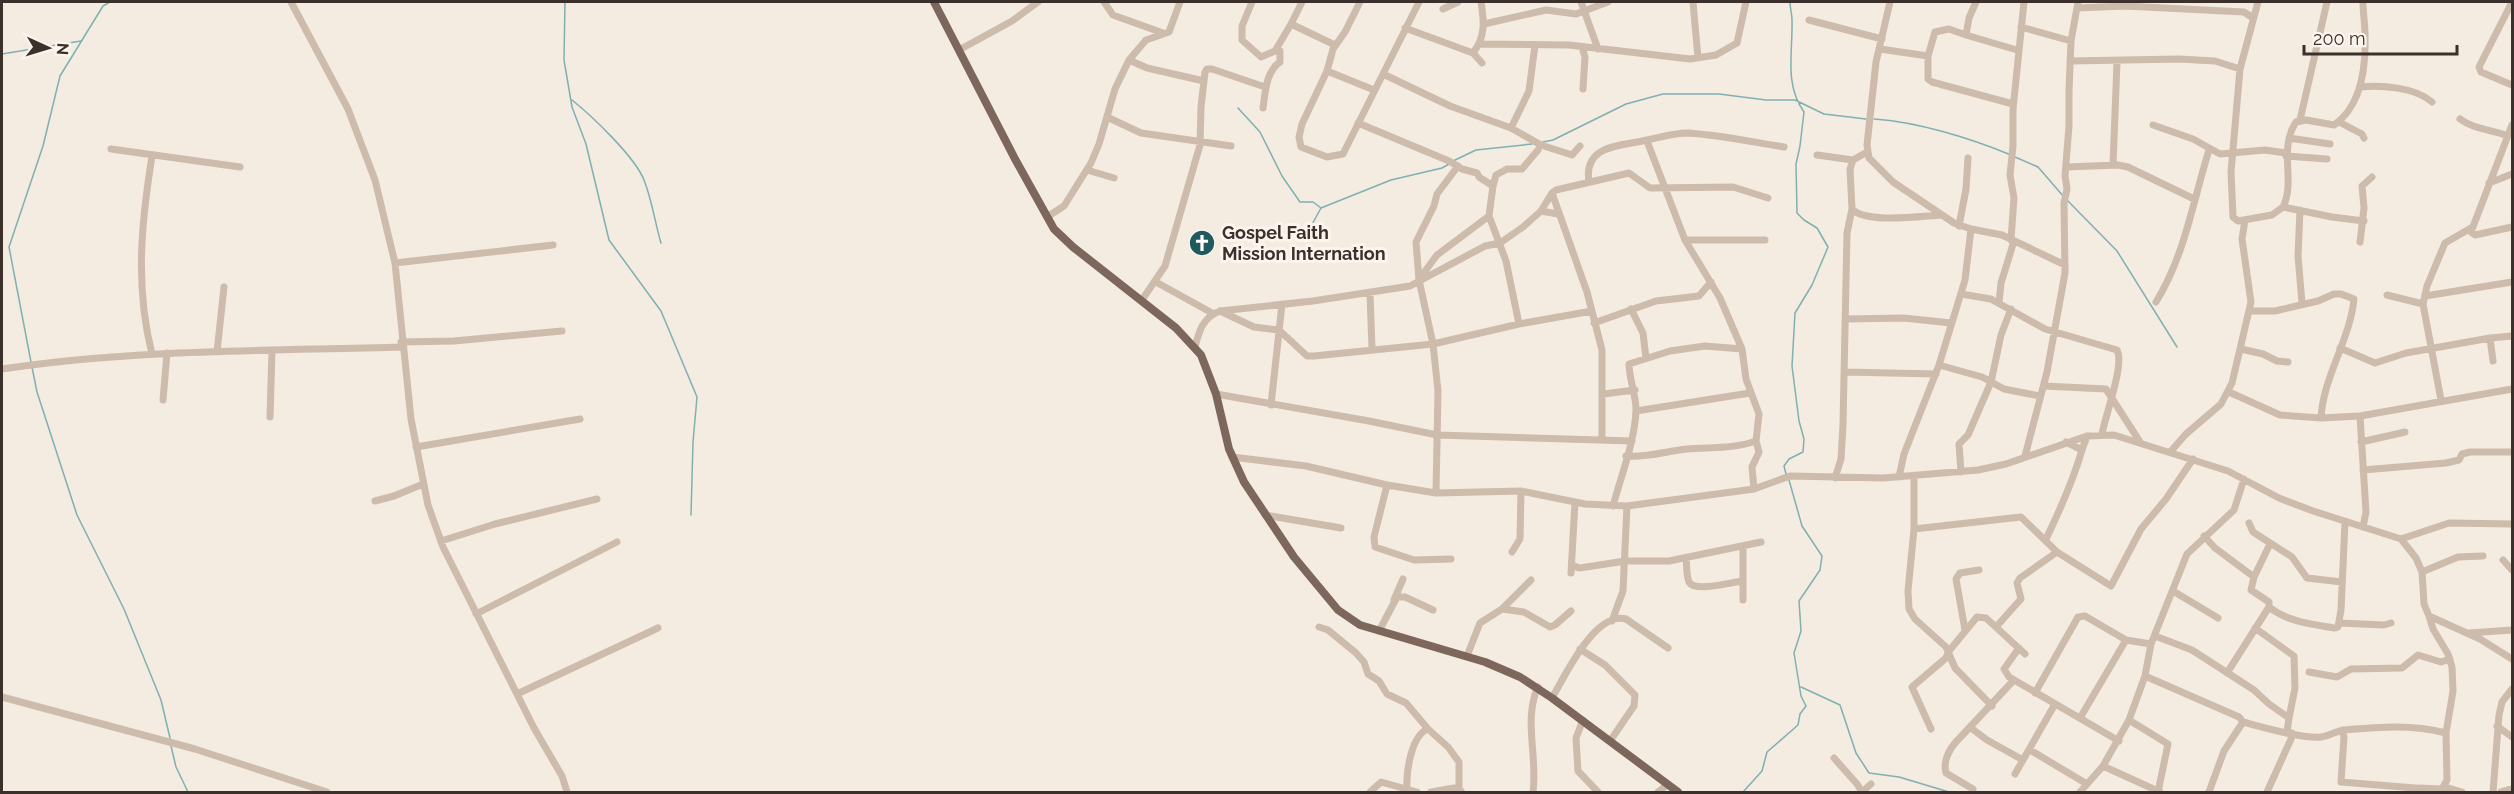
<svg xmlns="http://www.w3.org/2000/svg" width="2514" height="794" viewBox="0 0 2514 794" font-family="Raleway,sans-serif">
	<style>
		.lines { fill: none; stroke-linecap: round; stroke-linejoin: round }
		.stream { stroke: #7fb0b2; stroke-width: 1.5 }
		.minor { stroke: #cdbbac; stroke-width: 7 }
		.major { stroke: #7d675c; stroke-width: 8 }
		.labels { text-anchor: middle; stroke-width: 6; stroke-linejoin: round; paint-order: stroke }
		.poi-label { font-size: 18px; font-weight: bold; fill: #3b302b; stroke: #fbf5ee; text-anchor: start }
	</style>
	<rect width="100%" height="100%" fill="#f4ebe1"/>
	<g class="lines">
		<path class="stream" d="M565,2L564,60L572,107L586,144L609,240L661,311L697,397L693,442L691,515
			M2,54L81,41
			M572,100C592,116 635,157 644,180C652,200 655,223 661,243
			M1238,108L1260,132L1282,176L1300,202H1313L1321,208
			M1874,119C1918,122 1970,138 2011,155
			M1543,142L1553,140L1626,104L1663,94H1719L1766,100H1795L1824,114L1866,119
			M2015,157L2038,167L2064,197
			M1453,161L1476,150L1532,144
			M2067,200L2117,251L2177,347
			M1305,237L1321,208L1391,180L1442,168L1449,164
			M31,362L9,247L43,146L60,76L103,6L110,2
			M32,367L37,392L77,515L124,609L161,700L170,738
			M1786,474L1784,466L1789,459L1803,452L1804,439L1799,421L1792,366L1795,313L1812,285L1828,247L1817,228L1804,220L1797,213L1796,164L1800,146L1804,112C1784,84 1793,52 1792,20C1792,14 1790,8 1790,2
			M1801,687L1840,705L1856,753L1869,773L1899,777L1949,792
			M171,746L176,767L188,792
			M1743,792L1762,771L1767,752L1798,725L1800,714L1806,706L1801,696L1794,653L1801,631L1799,601L1820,570L1822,556L1802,526L1789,480"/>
		<path class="minor" d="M291,2L348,109L375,180L395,263L411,419L428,505L443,547L534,728L562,776L567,792
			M1104,2L1113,15L1163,33
			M1252,2L1242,26V40L1261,57L1275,51L1291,24
			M1302,2L1291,24L1335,45
			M1360,2L1345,32L1333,49L1327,71L1302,124L1299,137L1301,147L1327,157L1343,154L1419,2
			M1481,2C1484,21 1486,36 1473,53L1482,63
			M1581,2L1598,49
			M1693,2L1698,58
			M1890,2L1876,62L1867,145L1869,158L1893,182L1954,223L1971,229L2002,235L2065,265
			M2258,2L2240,69L2231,172L2233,217L2238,221L2272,215L2283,207C2296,181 2278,149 2296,122L2306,120L2334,125C2362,106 2366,66 2365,35C2365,24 2363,13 2363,2
			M2512,2L2479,67L2481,72L2512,85
			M2077,8L2125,6L2244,12L2253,18
			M1443,9L1458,2
			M1809,20L1882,39
			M1484,24L1546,10L1576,14L1608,2
			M2021,27L2071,41
			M1405,28L1473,53
			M1966,35L2017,50
			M1479,44L1569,45L1690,59L1716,55L1737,43L1746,2
			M1582,47L1585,57L1583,89
			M1880,49L1928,56L1935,32L1949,29L1966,35L1969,18L1976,2
			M959,50L1012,21L1038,2
			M1928,56V79L1932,82L2013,104
			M1129,60L1147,68L1204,81
			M2070,61L2179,59L2215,61L2240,69
			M1327,71L1374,90
			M1383,74L1450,106L1511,128L1541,145L1572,155L1580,146
			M2360,87C2381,85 2415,87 2432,102
			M1263,108C1265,94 1266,71 1280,62V51H1275
			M1107,117L1141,133L1231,146
			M2460,119C2475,130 2491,129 2508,136
			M2300,120L2327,2
			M2339,122L2362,134L2364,138
			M1358,123L1449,161L1462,169L1477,173L1479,177L1493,186L1489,216L1506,261L1519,324
			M2153,125L2193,139L2220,154L2265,150L2286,153
			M2512,125L2471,232L2475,235L2512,227
			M1511,128L1529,91L1535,45
			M2289,138L2330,144
			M1647,141L1685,240L1720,298L1742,349L1746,379L1759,414L1756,441L1759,452L1752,467L1754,489
			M111,149L240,167
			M1817,155L1853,160
			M152,156C141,225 135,286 152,354
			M2286,156L2327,159
			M2113,165L2117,62
			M2066,167L2118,165L2128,167L2194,199
			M1087,170L1114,178
			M1589,182C1583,144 1622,146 1647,140C1661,137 1674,133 1688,133C1720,135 1752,142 1784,147
			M2489,183L2512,174
			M1493,186L1496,175L1507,169H1522L1538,150
			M1552,193L1587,292L1602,350V439
			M2283,207L2332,217L2364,221
			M1852,209C1866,224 1921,216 1942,215
			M2300,210L2298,256L2302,303
			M1541,211L1558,214
			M1047,217L1064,206L1091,163L1099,144L1115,89L1129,60L1146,40L1169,32L1180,2
			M1959,226L1966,189L1968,158
			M1685,240H1765
			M2011,240L2014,198L2010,175L2013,146V109L2024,2
			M2360,242L2364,208L2362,186L2372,177
			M395,263L553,245
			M1420,278L1437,255L1489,216
			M1156,282L1212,313
			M1370,294L1372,349
			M1961,294L1991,299L2045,329L2117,350C2125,364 2105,416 2102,434
			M2387,295L2423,304
			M2425,296L2512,282
			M1142,300L1165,266L1200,145L1201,107L1205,72L1207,69H1212L1265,87
			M2156,302C2185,255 2193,201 2209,150
			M1999,303L2001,283L2014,241
			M1631,309L1643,333L1646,358
			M1220,311L1254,327L1279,330L1307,356H1314L1433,344L1519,324L1592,311
			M2250,311H2275L2318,301L2334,294H2341L2354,299C2350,340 2323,377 2321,418
			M1846,319L1904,318L1951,323
			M1594,323L1656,301L1699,296L1711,282
			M401,342L454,341L562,331
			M1195,347C1199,331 1203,317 1220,311L1313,301L1410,286L1485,246L1500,243L1523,227L1541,211L1552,193L1556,190L1629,173L1650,188L1733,187L1768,198
			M2340,348L2375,363L2406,353L2490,338
			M2241,349L2263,354L2277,361L2288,362
			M217,352L224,287
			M2493,361L2490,338L2512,336
			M1939,365L1982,377L2004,389L2040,396
			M2,369C134,349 268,351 402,347
			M1845,372L1936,374
			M2044,386L2106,389L2140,442
			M2229,392L2280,415L2321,418L2360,416L2512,389
			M1216,394L1369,421L1437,435L1632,441
			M1603,394L1635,390
			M163,400L167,353
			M2441,400L2423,304L2427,286L2445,243L2471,228
			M1271,405L1282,304
			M1636,411L1750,393
			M2360,416L2366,512L2363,527
			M270,417L272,351
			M2066,442L2082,450L2087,436
			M2361,442L2405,432
			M416,447L580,419
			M2171,451L2186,434L2221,404L2232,383L2251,302L2242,239L2245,220
			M1626,456C1647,458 1666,451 1687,449C1710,447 1734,449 1756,441
			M2025,456L2047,372L2065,273L2064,203L2067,189L2065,176L2069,126V91L2071,41L2078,2
			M1232,457L1306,466L1387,485L1436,493L1521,491L1585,504L1627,506L1754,489L1790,476L1883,478L1978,470L2006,464L2087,436L2114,435L2228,471L2279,498L2313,511L2401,539L2416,558L2422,572L2424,604L2429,616L2480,639L2512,659
			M2363,470L2446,463L2459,460L2462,454L2470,452H2512
			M1961,472L1959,444L1968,435L1991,382L2001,335L2011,309
			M1914,476V529L1908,591L1909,609L1915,619L1946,647L1955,668L1992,706
			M1899,477L1904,454L1939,365L1965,280L1971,229
			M1835,478L1841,459L1843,425L1847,233L1852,209L1850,169L1853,160L1867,152
			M1387,485L1374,537L1375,547L1414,560L1451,559
			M1436,493L1438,391L1433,344L1419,280L1416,242L1434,206L1437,194L1458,166
			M375,501L394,496L423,484
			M1613,506C1621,476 1635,441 1636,410C1636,394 1629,379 1629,364L1670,351L1705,346L1742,349
			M1265,515L1341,528
			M2249,523L2253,532L2292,557L2307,578L2342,582
			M1914,529L2021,517L2057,552L2111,586L2141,529L2166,499L2193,459
			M2204,536L2215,548L2254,577
			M2046,539C2060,510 2073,481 2082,450
			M2401,539L2449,523L2512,524
			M441,541L495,524L597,499
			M2270,544L2254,577L2251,590L2269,602V607C2288,622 2311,624 2334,628L2338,627L2341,610L2345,522
			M1512,552L1520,539L1521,491
			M1686,558C1687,565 1686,575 1689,582C1695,593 1731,582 1743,581
			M2503,560L2512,570
			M1572,565L1579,568L1593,566L1625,561H1669L1761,542
			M2422,572L2458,557L2483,556
			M1571,573L1575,502
			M2173,591L2218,618
			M1394,600L1403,579
			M1743,600V547
			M1502,609L1524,612L1550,627L1555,625L1571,611
			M476,614L617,542
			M1612,621L1623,591L1627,506
			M2340,623L2384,625L2391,623
			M1319,627L1328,630L1356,653L1364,662L1368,674L1379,681L1387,694L1406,703L1428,729L1448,747L1459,762V790
			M1996,627L2021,599L2017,583L2020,578L2057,552
			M2255,628L2294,656L2295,688L2289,718
			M1965,630L1956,579L1960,573L1979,570
			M1379,631L1397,597H1405L1433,610
			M2469,633L2512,630
			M2155,636L2192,650L2254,690L2269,704L2289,718L2287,732
			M2019,648L2004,669L2009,677L2119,741
			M1580,649L1605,665L1635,695L1634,706L1610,741
			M1467,656L1480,623L1502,609L1531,580
			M2309,672L2337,677L2351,669L2402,668L2418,655L2441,662L2450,659
			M2227,673L2269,607
			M2145,676L2239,717L2243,722C2262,727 2303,739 2321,737C2329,736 2336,731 2344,730C2378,727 2412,724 2446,733
			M2035,693L2078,617L2085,616L2126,640L2151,644
			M517,694L658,628
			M2,697L195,749L327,792
			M1552,698C1565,676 1595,611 1626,619L1668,648
			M2080,718L2126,640
			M1583,720L1576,738L1578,771L1598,792
			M2129,720L2168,744L2158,792
			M2497,726L2512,737
			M1971,728L1987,740L2023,760
			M1931,729L1912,687L1946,658L1949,651L1977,617L1986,618L2025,654
			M2342,730L2344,737L2341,782L2415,788
			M2030,750L2087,784
			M1834,758L1857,784L1862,792L1871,784
			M2103,766L2160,792
			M2015,774L2055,704
			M2445,787L2462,792
			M1407,789C1406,773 1411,735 1428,729
			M1973,789L1946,773C1943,763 1948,751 1955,743L2013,681
			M1370,792L1381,782L1417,792
			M1431,792L1454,788L1461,791
			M1533,792C1538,758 1523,719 1538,687
			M1658,792L1667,785
			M2080,792L2103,766L2129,720L2145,676L2151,644L2187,554L2234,510L2244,479
			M2209,792L2224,751L2243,722
			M2267,792L2291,739L2292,733
			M2411,792L2418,788L2442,789L2447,780L2446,733L2453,691L2452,667L2448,654L2433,629L2429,616
			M2493,792L2499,715L2502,702L2512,689
			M2501,792L2512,789"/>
		<path class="major" d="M934,2L1015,159L1054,229L1073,247L1176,328L1201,355L1216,394L1229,449L1244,482L1294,557L1338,610L1360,625L1485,662L1520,677L1552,698L1678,792"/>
	</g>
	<defs>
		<g id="church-disc" transform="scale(1.35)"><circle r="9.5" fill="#1f5a5e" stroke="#fbf5ee"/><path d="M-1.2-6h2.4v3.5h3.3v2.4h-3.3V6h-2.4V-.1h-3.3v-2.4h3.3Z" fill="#fff"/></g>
	</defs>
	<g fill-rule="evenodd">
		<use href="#church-disc" x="1202" y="243"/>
	</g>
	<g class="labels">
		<g class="poi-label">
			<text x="1222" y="239">Gospel Faith<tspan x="1222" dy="21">Mission Internation</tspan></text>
		</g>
	</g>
	<rect width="2514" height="794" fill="none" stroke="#3b302b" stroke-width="6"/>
	<g transform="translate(48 48) rotate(94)" stroke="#fbf5ee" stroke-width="4.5" paint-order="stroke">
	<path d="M0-4.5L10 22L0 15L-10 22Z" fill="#3b302b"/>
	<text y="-9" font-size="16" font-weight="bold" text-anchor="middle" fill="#3b302b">N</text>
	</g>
	<path d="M2304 45v9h153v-9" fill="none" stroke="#3b302b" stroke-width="3"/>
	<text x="2313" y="45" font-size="18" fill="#3b302b" stroke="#fbf5ee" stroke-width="4.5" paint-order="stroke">200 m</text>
</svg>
